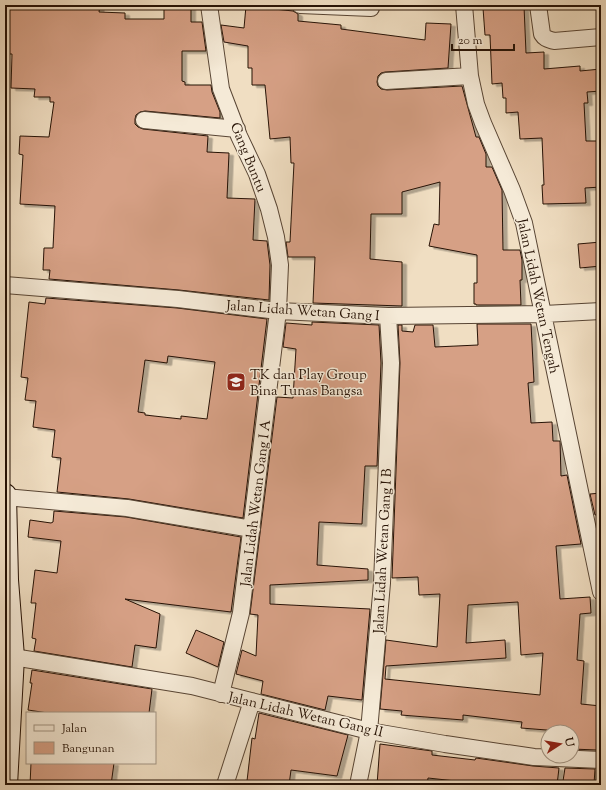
<svg xmlns="http://www.w3.org/2000/svg" width="606" height="790" viewBox="0 0 606 790" font-family="'Sorts Mill Goudy',serif">
	<style>
		.building { fill: #d6a085; stroke: #261205; fill-rule: evenodd; filter: url(#shadow) }
		.lines { fill: none; stroke-linecap: round; stroke-linejoin: round }
		.minor-casing { stroke: #584534; stroke-width: 18 }
		.secondary-casing { stroke: #261205; stroke-width: 24 }
		.minor { stroke: #f5ead7; stroke-width: 16 }
		.secondary { stroke: #f5ead7; stroke-width: 22 }
		.labels { text-anchor: middle; stroke-width: 3; stroke-linejoin: round; paint-order: stroke }
		.street-label { font-size: 14px; fill: #261205; stroke: #f5ead7 }
		.poi-label { font-size: 14px; fill: #261205; stroke: #f5ead7; text-anchor: start }
	</style>
	<defs>
		<filter id="shadow"><feDropShadow dx="4.5" dy="2.5" stdDeviation="0" flood-color="#0004"/></filter>
	</defs>
	<rect width="100%" height="100%" fill="#f0dec2"/>
	<filter id="stains"><feTurbulence type="fractalNoise" baseFrequency=".005" numOctaves="4"/><feColorMatrix values="0 0 0 0 .2 0 0 0 0 .09 0 0 0 0 .02 0 0 0 .5 -.17"/></filter>
	<radialGradient id="worn" r=".72"><stop offset=".6" stop-color="#630" stop-opacity="0"/><stop offset="1" stop-color="#630" stop-opacity=".3"/></radialGradient>
	<path class="building" d="M8,5H100L99,12L125,13V19H164V5H191V22H202L206,51H182V81L185,82V85H211L212,92L220,112V118L145,111L140,112L136,115L135,119V124L138,127L143,129L208,136L207,152L229,153L227,198L255,199L253,240L267,241L270,265L269,300L179,290L49,279L50,270H43L44,248H53L55,206L20,204L23,155L19,154L20,136L49,137L54,102H50V97H34L35,89L11,88L12,54H8Z
		M246,6L293,11L298,14V21L341,25V29L425,40L426,23L451,24L448,68L385,72L381,73L378,76L377,82L378,86L381,89L387,90L462,86L476,137H479L486,154V167H492L502,190L503,250H520L522,260V280H520L521,305H476V304H474V283H477V255L429,246L434,224L439,225L440,182L402,192V214H371L370,259L402,262V306L313,303L315,257H288L286,242H290L294,163H291L290,137L270,139L265,85H252V68H248V46L224,42L221,25L244,28Z
		M524,6L526,53L544,52V69L580,66V71L601,69V91L587,92L588,103H584L586,141H601V187L585,188L586,203L543,204L542,185H544L542,138L520,139L518,112L506,113V98H503L502,83L492,84L490,35H485L483,8Z
		M601,242V266L580,268L578,244Z
		M46,298L177,308L267,319L243,518L129,499L57,492L61,458L52,457L55,430L33,427L36,401L25,400L28,378L21,377L29,302L45,304ZM168,356L215,362L207,419L181,416V419L145,415V413L138,412L145,360L167,363Z
		M312,322L379,325L381,363L377,466H365L362,524L319,522L317,565L368,569V580L270,585V604L370,609L362,700L328,696L325,710L261,694L263,681L236,674L242,650L256,656L258,615L250,614L277,397L293,398L296,349L283,347L286,323L312,325Z
		M477,324H531L534,382L528,383L531,423L552,422L553,441H560L561,476L567,475L581,544L556,546L560,599L590,597L591,613L580,614L577,660L584,661L581,704L601,706V738H598L597,750L572,749V732L521,728L522,722L463,715V720L401,715L402,711L380,709L386,640L437,647L440,594L419,595L418,577L392,578L400,363L398,325H402V331L413,332L415,325H433L435,347L478,345ZM518,602L521,655L543,653L540,695L385,679L386,666L506,658L505,640L466,643L468,605Z
		M601,493V514L595,515L590,494Z
		M54,511L126,517L241,537L231,612L125,599L160,614L156,648L135,645L132,667L34,651L36,639L32,638L36,603H31L35,570L57,573L61,541L28,537L30,520L51,523L53,522Z
		M196,630L224,642L218,667L186,653Z
		M32,670L152,689L149,713H48L28,710L32,683H30Z
		M259,713L348,735L337,776L291,770L289,785H273L247,781L252,738L255,739Z
		M380,744L432,751V755L475,760L476,758L533,766L559,768L557,785H473L474,783L428,778L427,785H377Z
		M31,763H114L111,785H30Z
		M565,768L595,769L594,784L563,781Z"/>
	<g class="lines">
		<g class="minor-casing">
			<path id="minor" d="M209,5L221,89L239,136L257,174L269,209L276,237L280,265L278,311L241,613L221,694
				M300,5L371,8
				M464,5L470,76L476,104L483,123L512,190L524,223L601,592
				M538,5L542,34C545,39 548,39 554,41L601,37
				M386,81L470,76
				M144,120L237,129
				M5,285L178,299L278,311L388,316L544,314L601,311
				M5,497L127,508L252,529
				M13,657L192,686L369,731L445,744L534,757L601,760
				M225,785L252,701
				M358,785L369,731L382,583L391,363L388,316"/>
		</g>
		<g class="secondary-casing">
			<path id="secondary" d="M5,495L7,580L13,657L6,785"/>
		</g>
		<use href="#minor" class="minor"/>
		<use href="#secondary" class="secondary"/>
	</g>
	<defs>
		<g id="school-square" transform="scale(1)"><rect x="-9" y="-9" width="18" height="18" rx="4" fill="#8f2418" stroke="#f5ead7"/><path d="M0-5L7-2L0 1L-7-2ZM-4 1L0 2.5L4 1V4Q0 6-4 4Z" fill="#fff"/></g>
	</defs>
	<g fill-rule="evenodd">
		<use href="#school-square" x="236" y="382"/>
	</g>
	<g class="labels">
		<g class="street-label">
			<text transform="translate(249 157) rotate(68)" y="5">Gang Buntu</text>
			<text transform="translate(539 296) rotate(78)" y="5">Jalan Lidah Wetan Tengah</text>
			<text transform="translate(303 310) rotate(4)" y="5">Jalan Lidah Wetan Gang I</text>
			<text transform="translate(255 503) rotate(-83)" y="5">Jalan Lidah Wetan Gang I A</text>
			<text transform="translate(382 551) rotate(-87)" y="5">Jalan Lidah Wetan Gang I B</text>
			<text transform="translate(306 714) rotate(13)" y="5">Jalan Lidah Wetan Gang II</text>
		</g>
		<g class="poi-label">
			<text x="250" y="379">TK dan Play Group<tspan x="250" dy="16">Bina Tunas Bangsa</tspan></text>
		</g>
	</g>
	<rect width="606" height="790" fill="none" stroke="#f0dec2" stroke-width="20"/>
	<rect x="6" y="6" width="594" height="778" fill="none" stroke="#261205" stroke-width="2"/>
	<rect x="10" y="10" width="586" height="770" fill="none" stroke="#261205"/>
	<rect x="26" y="712" width="130" height="52" fill="#f5ead7" stroke="#a29483"/>
	<rect x="34" y="725" width="20" height="6" fill="#f5ead7" stroke="#a29483"/>
	<text x="62" y="732" font-size="12" fill="#261205">Jalan</text>
	<rect x="34" y="742" width="20" height="12" fill="#d6a085" stroke="#a29483"/>
	<text x="62" y="752" font-size="12" fill="#261205">Bangunan</text>
	<g transform="translate(560 744) rotate(78)"><circle r="19" fill="#f5ead7" stroke="#a29483"/>
	<path d="M0-3L7 15L0 10L-7 15Z" fill="#8f2418"/>
	<text y="-6" font-size="11" font-weight="bold" text-anchor="middle" fill="#261205">U</text>
	</g>
	<path d="M452 44v6h62v-6" fill="none" stroke="#261205" stroke-width="2"/>
	<text x="458" y="44" font-size="12" fill="#261205" stroke="#f5ead7" stroke-width="3" paint-order="stroke">20 m</text>
	<rect width="100%" height="100%" filter="url(#stains)"/>
	<rect width="100%" height="100%" fill="url(#worn)"/>
</svg>
